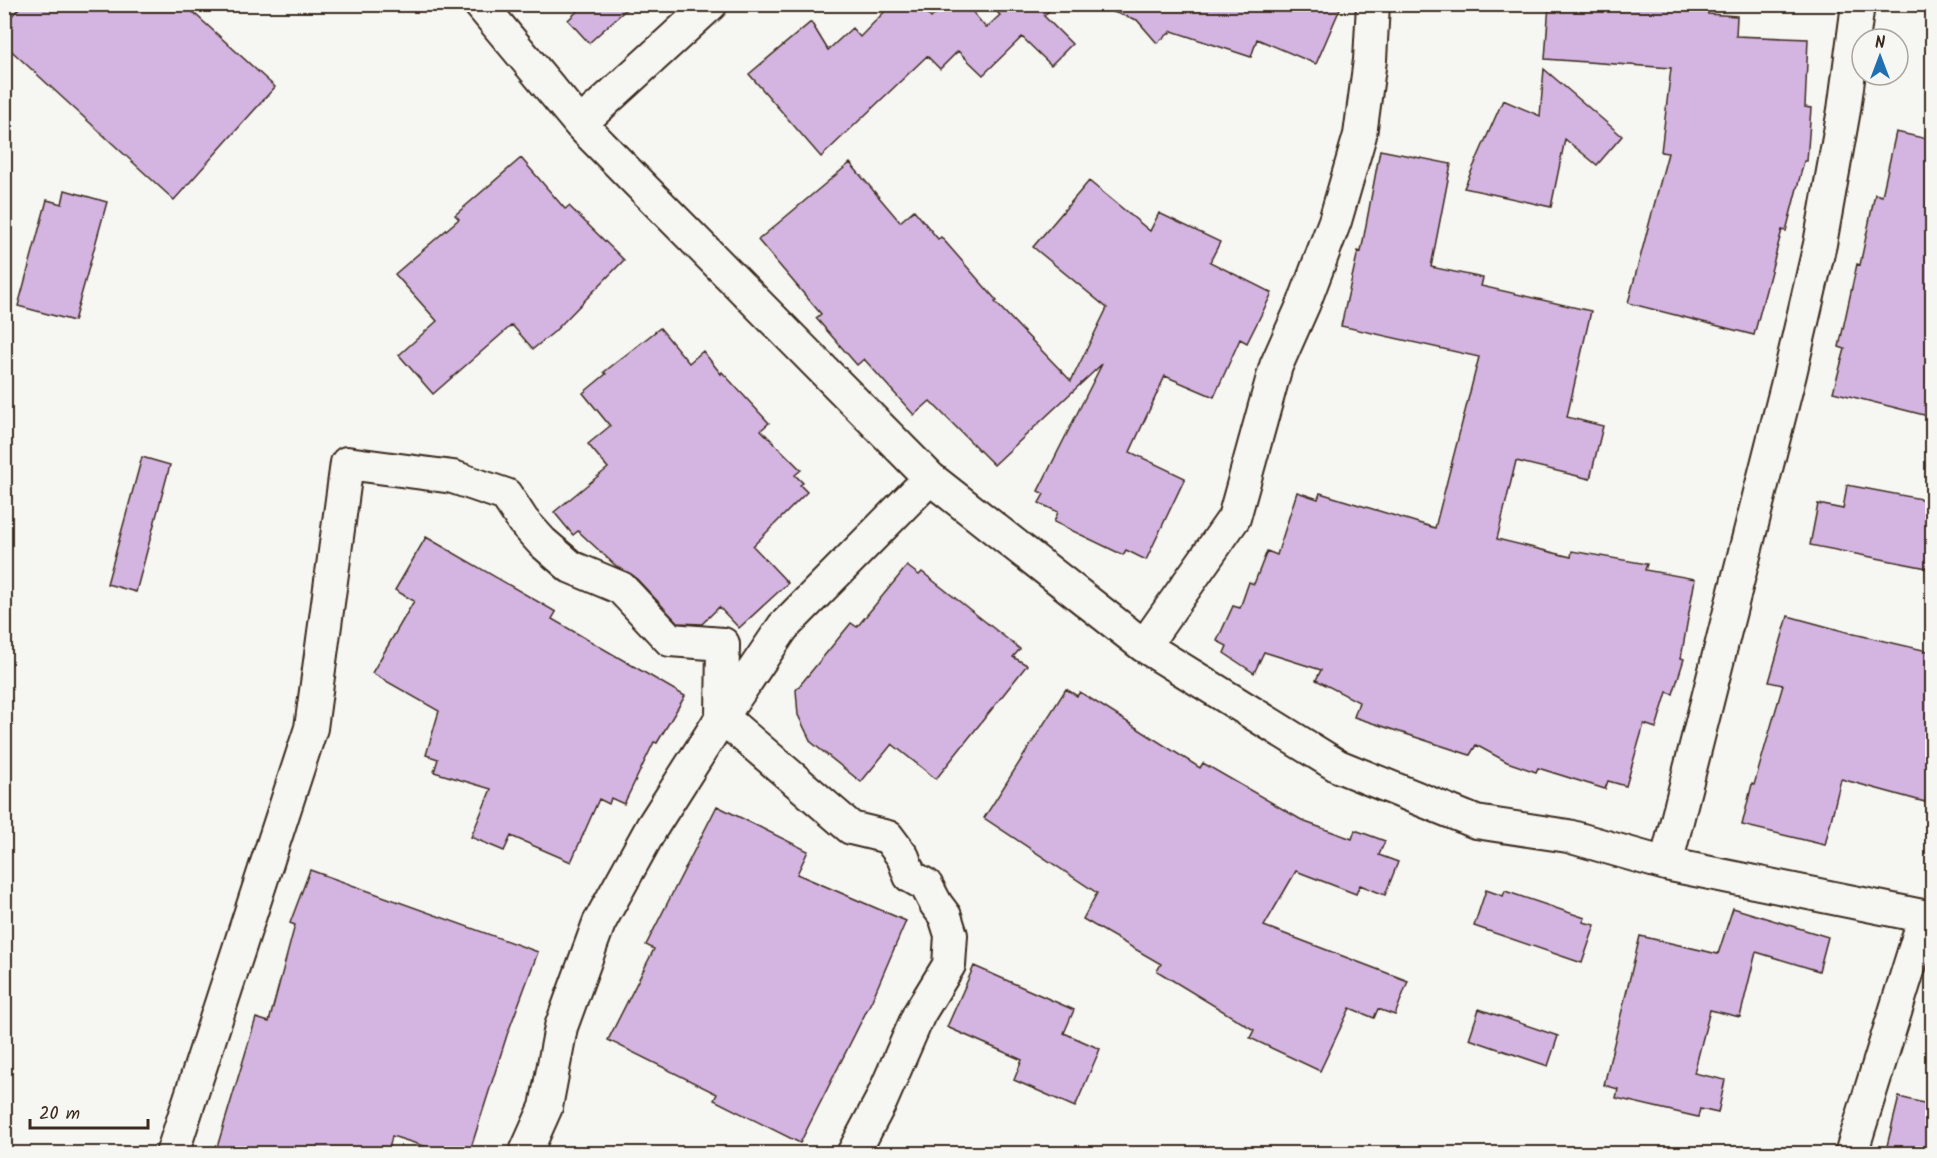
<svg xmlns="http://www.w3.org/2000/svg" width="1937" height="1158" viewBox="0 0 1937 1158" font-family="Kalam,sans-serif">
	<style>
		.building { fill: #d4b4e0; stroke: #3b2a1e; stroke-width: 1.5 }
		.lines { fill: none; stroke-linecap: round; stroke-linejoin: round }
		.minor-casing { stroke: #3b2a1e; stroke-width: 36 }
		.minor { stroke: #f6f6f2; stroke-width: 32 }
	</style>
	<rect width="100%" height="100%" fill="#f6f6f2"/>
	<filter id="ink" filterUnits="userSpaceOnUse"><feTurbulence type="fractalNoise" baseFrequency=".0167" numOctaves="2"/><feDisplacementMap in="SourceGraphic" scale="12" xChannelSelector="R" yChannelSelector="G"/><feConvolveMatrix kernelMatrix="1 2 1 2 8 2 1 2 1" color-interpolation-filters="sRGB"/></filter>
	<g filter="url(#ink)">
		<path class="building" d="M23,4H184L275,87L174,200L4,44V24Z
			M585,4H632L589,43L568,20Z
			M892,4H918L931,18L946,4H966L986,28L1000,15L989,4H1055L1044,16L1072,44L1051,65L1022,37L983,75L958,51L940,69L927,56L821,157L749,74L811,22L828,50L852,28L860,37Z
			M1111,4H1342L1316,64L1257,39L1251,57L1172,31L1157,43L1137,20L1110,11Z
			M1549,4H1708V14L1737,16L1736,36L1808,39L1805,107L1811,108L1807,161H1804L1786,231L1782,230L1754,335L1628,303L1668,153L1661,152L1671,68L1545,59Z
			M1544,69L1622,136L1597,165L1565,139L1551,207L1464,188L1503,100L1540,116Z
			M1896,132L1932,140V417L1833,392L1845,349L1839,347L1857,264L1860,265L1875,194L1882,196Z
			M1380,150L1451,164L1431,267L1483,278L1481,286L1591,311L1567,417L1603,426L1590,479L1516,461L1497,539L1571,557L1572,551L1647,564L1645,570L1695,579L1681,658L1684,659L1673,694L1667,692L1656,728L1644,724L1626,786L1608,781L1605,789L1538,768L1536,772L1507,762L1476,745L1470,755L1354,717L1359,702L1316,680L1321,670L1264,652L1254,673L1224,653L1227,646L1217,641L1233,606L1240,608L1249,582L1254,584L1267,551L1277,555L1297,492L1318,499L1320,493L1435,528L1479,357L1341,326L1358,251L1361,252Z
			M521,158L565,209L569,206L624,260L554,332L533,349L512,325L433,394L399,355L437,321L395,274L459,219L455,215Z
			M850,163L900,222L914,210L938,239L941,237L997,301L995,302L1071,381L1107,308L1033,247L1089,181L1150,231L1159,213L1220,242L1210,262L1272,293L1247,343L1240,339L1214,397L1165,376L1130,452L1185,478L1146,560L1126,550L1123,555L1054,522L1058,512L1039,503L1044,494L1038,491L1102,364L994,465L930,401L914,415L864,359L857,365L816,318L821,314L758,240Z
			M65,190L107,202L74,321L18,306L47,200L62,204Z
			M660,328L689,363L703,351L721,374L722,372L769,423L761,430L801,470L795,475L803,483L800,485L807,492L753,546L788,583L739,628L719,607L702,624L678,623L634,576L616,566L578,531L573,535L554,512L608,468L588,444L610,426L583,393L606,374L604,372Z
			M142,457L170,465L136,592L107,584Z
			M1847,485L1932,501V569L1810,545L1818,504L1843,509Z
			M426,537L556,612L552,619L685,696L657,743L654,742L624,804L611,798L609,804L599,799L571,862L511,836L504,851L471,837L491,789L434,772L438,759L426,755L439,711L372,673L414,601L395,590Z
			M907,566L919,575L922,572L1020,649L1013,657L1027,665L936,779L892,744L861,782L811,742L798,715L796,690L851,623L857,627Z
			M1788,616L1854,634L1932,652V774L1925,802L1841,779L1825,845L1742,825L1752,784L1754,785L1783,685L1769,682Z
			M1066,689L1077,696L1080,692L1200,768L1203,763L1305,822L1352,839L1355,830L1385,841L1379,855L1398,862L1385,895L1360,885L1356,894L1296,871L1264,926L1408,981L1395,1015L1378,1009L1374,1018L1350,1008L1320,1071L1250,1038L1254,1030L1157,971L1161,964L1083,919L1097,893L984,818Z
			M717,806L808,851L797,874L906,921L872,1000L800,1143L714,1100L717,1094L608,1040L654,949L646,945Z
			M310,870L538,952L507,1035L469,1154H449L392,1136L388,1154H215L256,1018L269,1022L295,925L290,923Z
			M1486,890L1503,896L1505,891L1585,918L1583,922L1595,925L1582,963L1474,926Z
			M1733,908L1828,937L1819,971L1756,952L1740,1017L1710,1010L1694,1073L1725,1080L1718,1113L1700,1109L1698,1117L1616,1098L1618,1089L1604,1085L1640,936L1718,954Z
			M974,966L1074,1010L1064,1033L1100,1049L1075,1107L1014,1080L1022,1060L947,1027Z
			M1479,1009L1558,1036L1548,1066L1469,1039Z
			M1899,1097L1932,1105V1154H1885Z"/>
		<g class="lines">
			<g class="minor-casing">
				<path id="minor" d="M480,4L580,124L930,478L1144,646L1338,766L1476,822L1568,836L1666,864L1932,918
					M580,124L711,4
					M1144,646L1234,518L1276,366L1304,303L1335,221L1360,135L1370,60L1373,4
					M1666,864L1790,374L1820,244L1844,110L1858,4
					M172,1154L311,728L347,463L453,477L506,495L523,521L542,542L571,567L621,588L670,640L723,644L722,717L851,828L888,837L903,857L910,876L926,885L936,904L945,916L951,935L949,965L919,1014L881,1101L853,1154
					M525,1154L546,1107L561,1027L599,923L652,827L722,717L783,627L930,478
					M1851,1154L1925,916"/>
			</g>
			<use href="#minor" class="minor"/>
		</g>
	</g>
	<rect width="1937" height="1158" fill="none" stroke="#f6f6f2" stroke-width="24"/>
	<rect x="12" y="12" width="1913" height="1134" fill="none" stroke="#3b2a1e" stroke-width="2" filter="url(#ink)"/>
	<g transform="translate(1880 57)"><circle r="28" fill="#f6f6f2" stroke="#aba49d" stroke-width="1.5"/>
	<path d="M0-4.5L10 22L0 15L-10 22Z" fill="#1f6fb2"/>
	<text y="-9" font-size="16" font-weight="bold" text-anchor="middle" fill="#3b2a1e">N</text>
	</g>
	<path d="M30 1119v9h118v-9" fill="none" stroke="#3b2a1e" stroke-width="3"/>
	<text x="39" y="1119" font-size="18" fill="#3b2a1e" stroke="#f6f6f2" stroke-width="4.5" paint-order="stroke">20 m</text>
</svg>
